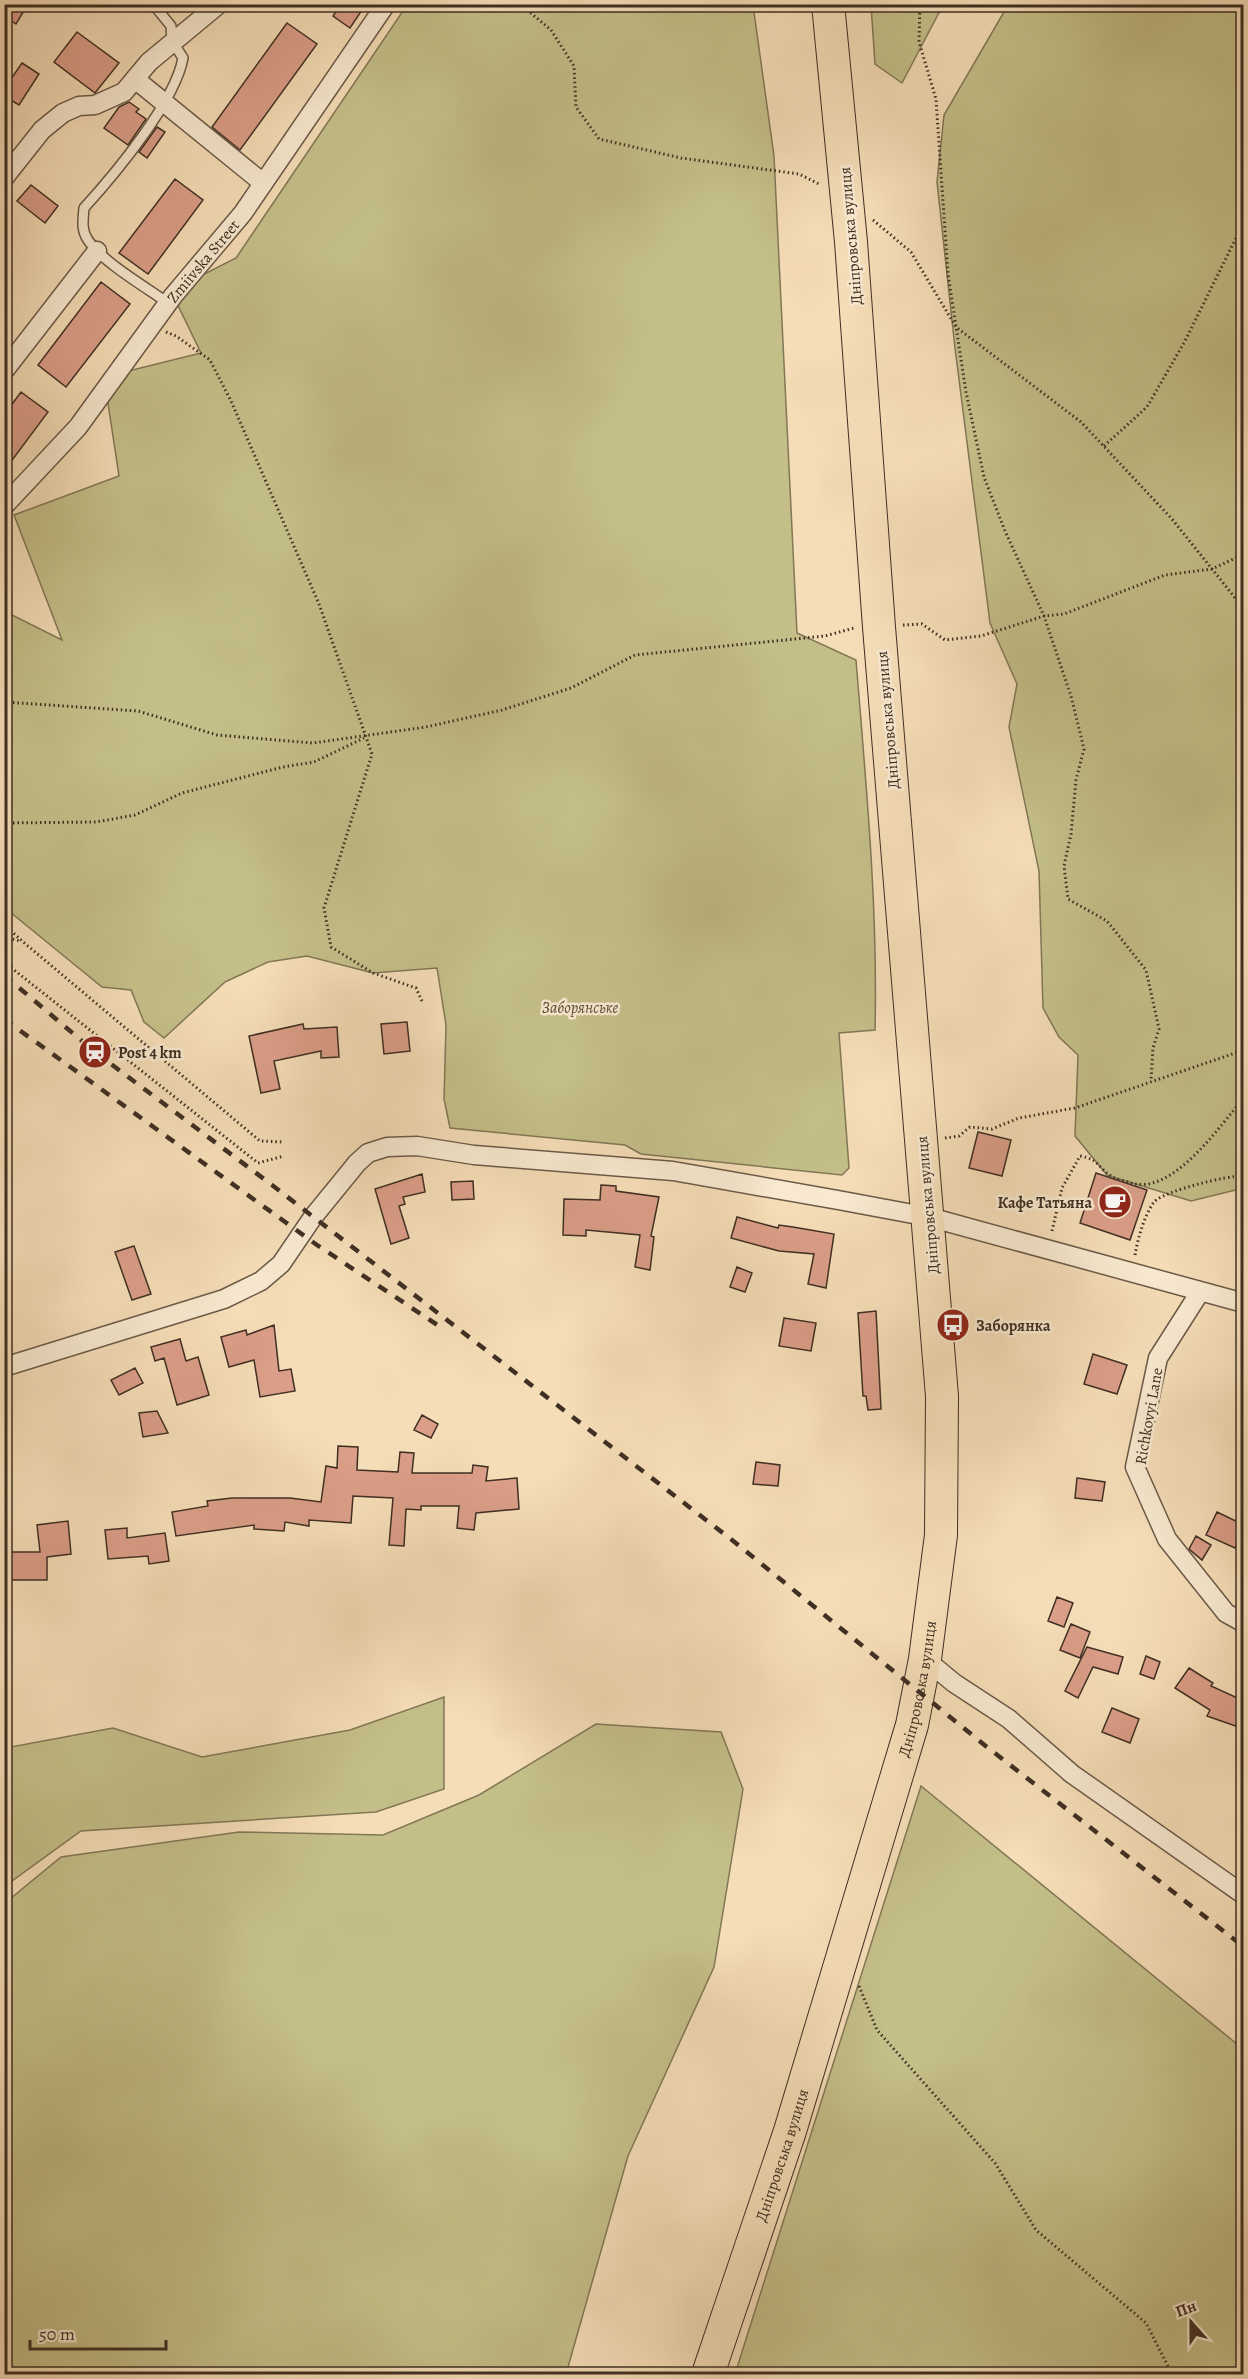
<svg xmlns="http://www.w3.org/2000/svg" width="1248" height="2379" viewBox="0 0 1248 2379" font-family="Alegreya,serif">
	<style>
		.green { fill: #c4bf89; stroke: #827756; stroke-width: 1.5 }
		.building { fill: #db9e88; stroke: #3f2f23; stroke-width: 1.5 }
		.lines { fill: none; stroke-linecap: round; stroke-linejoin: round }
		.lane-casing { stroke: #6c5a48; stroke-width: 12 }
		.street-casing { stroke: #6c5a48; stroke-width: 21 }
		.highway-casing { stroke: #3f2f23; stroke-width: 34 }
		.path { stroke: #3f2f23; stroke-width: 3; stroke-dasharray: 1.5 3; stroke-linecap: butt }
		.lane { stroke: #f8e9d0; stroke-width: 9 }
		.street { stroke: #f8e9d0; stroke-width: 18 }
		.highway { stroke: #f5ddb7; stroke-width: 32 }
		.rail { stroke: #3f2f23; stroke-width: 4.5; stroke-dasharray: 10 10; stroke-linecap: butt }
		.labels { text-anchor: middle; stroke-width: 5; stroke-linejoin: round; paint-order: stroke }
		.street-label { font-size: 16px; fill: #3f2f23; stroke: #f8e9d0 }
		.park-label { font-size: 16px; font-style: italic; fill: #5a4c37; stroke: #f8e9d0 }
		.poi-label { font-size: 16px; font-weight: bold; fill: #3f2f23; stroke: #f8e9d0; text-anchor: start }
	</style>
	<rect width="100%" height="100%" fill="#f5ddb7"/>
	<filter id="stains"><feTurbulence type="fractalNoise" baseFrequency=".00333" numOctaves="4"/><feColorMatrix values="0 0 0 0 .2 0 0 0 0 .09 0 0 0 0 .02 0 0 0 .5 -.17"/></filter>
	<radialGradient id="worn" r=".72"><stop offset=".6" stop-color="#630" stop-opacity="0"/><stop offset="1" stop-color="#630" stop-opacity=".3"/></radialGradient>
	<path class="green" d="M407,5H753L774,156L797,633L856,660C866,784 878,907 875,1030L839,1033L849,1168L842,1175L641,1154L625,1145L450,1128L444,1099L446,1025L437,968L373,973L307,956L268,962L225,982L164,1038L144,1022L131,990L102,987L5,908L4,611L62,640L14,515L119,476L104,377L201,353L171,291L236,258Z
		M871,5H943L902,83L875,64Z
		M1008,5H1243L1244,1188L1191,1201L1113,1177L1107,1175L1075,1136L1078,1055L1059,1037L1043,1008L1039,871L1009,727L1017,684L990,623L955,348L937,182L944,115Z
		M444,1697V1789L376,1812L81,1831L5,1886V1748L113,1728L202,1757L350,1730Z
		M596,1724L721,1732L743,1789L714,1967L628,2156L566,2374H5V1903L61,1857L239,1832L383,1835L479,1795Z
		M921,1786L1243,2049V2374H735Z"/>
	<path class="building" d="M4,4H28L16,24L4,16Z
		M341,4H366L350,28L333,16Z
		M287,23L317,44L240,150L212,127Z
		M77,32L119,63L95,93L54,62Z
		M22,63L39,74L19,105L4,96V89Z
		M129,102L139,109L136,112L146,119L128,145L104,128L119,107Z
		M157,127L165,132L147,158L139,152Z
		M175,179L203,200L148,274L119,253Z
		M31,185L58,206L45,223L17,201Z
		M101,282L130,304L66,387L38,365Z
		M21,392L48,412L4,471V415Z
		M407,1022L410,1051L384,1054L381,1024Z
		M303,1024L304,1029L337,1027L339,1057L321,1058V1051L274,1061L280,1089L261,1093L249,1036Z
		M978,1132L1011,1140L1002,1176L969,1168Z
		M1096,1173L1147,1190L1130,1240L1080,1223Z
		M422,1174L425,1192L403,1197L405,1204L399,1206L409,1238L391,1244L375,1189Z
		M473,1181L474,1199L452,1200L451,1182Z
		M601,1185L616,1186V1191L659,1197L651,1236L654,1237L650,1270L635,1267L640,1235L586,1230V1236L563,1235L564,1199L600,1200Z
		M737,1217L778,1228L779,1225L793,1227L834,1234L826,1288L808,1284L814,1254L779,1251L731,1238Z
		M134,1246L151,1294L132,1300L115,1252Z
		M737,1267L752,1273L745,1292L730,1287Z
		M876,1311L881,1409L868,1410L866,1396H863L858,1313Z
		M784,1318L816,1323L811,1351L779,1346Z
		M274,1325L279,1371L291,1369L295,1391L260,1397L254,1360L229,1367L221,1337L246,1330L247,1335Z
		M180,1339L186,1361L198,1357L209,1395L177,1405L164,1358L155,1361L151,1347Z
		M1093,1354L1127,1365L1117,1394L1084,1384Z
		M135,1368L143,1383L119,1395L111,1380Z
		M157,1411L168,1433L143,1437L139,1413Z
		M422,1415L438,1424L431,1438L414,1430Z
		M338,1446L358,1447L357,1470L398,1472L400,1452L414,1453L412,1473H472L473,1465L488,1467L486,1481L517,1478L519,1509L476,1513L474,1530L457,1528L459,1506H421V1510L406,1509L404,1546L389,1545L393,1498L353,1496L351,1523L309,1520V1526L285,1522L284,1531L254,1529V1525L176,1536L172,1512L208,1506L207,1501L232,1498H290L321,1502L326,1466L337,1468Z
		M756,1462L780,1465L778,1486L753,1484Z
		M1077,1478L1105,1482L1102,1501L1075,1498Z
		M1217,1512L1244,1525V1531L1235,1548L1206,1535Z
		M68,1521L71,1554L47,1557V1580H4V1552H40L37,1525Z
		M127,1528V1538L165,1533L169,1561L149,1564L148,1556L108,1559L105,1530Z
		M1196,1536L1211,1545L1202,1560L1189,1549Z
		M1057,1597L1073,1603L1064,1627L1048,1621Z
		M1071,1624L1090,1632L1080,1658L1060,1650Z
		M1087,1647L1123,1657L1118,1674L1093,1667L1078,1698L1065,1691Z
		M1146,1656L1160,1662L1154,1679L1140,1674Z
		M1189,1668L1213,1683L1211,1686L1244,1701V1729L1207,1716L1210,1710L1175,1688Z
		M1112,1708L1139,1719L1130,1743L1102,1732Z"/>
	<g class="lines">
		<g class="lane-casing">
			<path id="lane" d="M153,4L171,26L172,41L183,58C175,102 115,174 84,208C83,220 81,230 88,240C101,261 147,288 168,303"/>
		</g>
		<g class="street-casing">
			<g id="street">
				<path d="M135,79L263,183"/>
				<path d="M4,178L42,130L63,113L79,106L95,105L124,92L149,62L219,4"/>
				<path d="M4,371L97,251"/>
				<path id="s1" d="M4,506L78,427L173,296L243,213L386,4"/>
				<path d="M1200,1292L1158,1358L1135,1467L1167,1539L1226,1613L1244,1623"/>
				<path d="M4,1367L224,1299L261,1281L281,1264L313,1217L357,1163L368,1153L387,1147L417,1146L474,1155L673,1171L838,1200L929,1217L1244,1303"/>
				<path d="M925,1659L954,1683L1009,1719L1072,1774L1244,1895"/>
			</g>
		</g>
		<g class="highway-casing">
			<g id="highway">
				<path id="s2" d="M708,2374L790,2131L912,1725L925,1659L941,1535L942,1396L879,627L851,242L828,4"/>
			</g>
		</g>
		<path class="path" d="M520,4L551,30L574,66L576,107L599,139L681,158L799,174L821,185
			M920,4L919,42L936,99L948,274L966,392L984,477L1005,531L1044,616L1071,696L1084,749L1076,780L1071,834L1064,866L1068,899L1107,921L1146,970L1159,1029L1153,1048L1151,1080
			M873,220L911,252L956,327L1081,422L1172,519L1244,609
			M166,332L176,336L210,360L231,401L319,604L372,754L324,908L331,947L373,973L416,988L422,1001
			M1104,446L1147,407L1185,341L1244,222
			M903,625L922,624L945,640L981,636L1044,616L1064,614L1165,575L1212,569L1244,554
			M4,702L138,711L217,735L313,743L426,727L502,710L571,688L635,655L825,636L854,628
			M4,823L96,822L135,815L182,793L283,767L314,762L364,738
			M4,924L22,941L260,1141L284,1142
			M4,937L20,941
			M4,962L258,1163L284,1156
			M945,1138L959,1136L970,1127L992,1129L1019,1118L1075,1108L1244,1050
			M1052,1231L1062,1188L1080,1156C1100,1159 1098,1169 1113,1177C1118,1180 1126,1181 1131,1183C1173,1196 1220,1125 1244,1098
			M1135,1255C1138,1238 1144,1216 1154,1202C1164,1191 1228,1175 1244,1176
			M859,1986L877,2030L995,2163L1036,2230L1146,2323L1172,2374"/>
		<use href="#lane" class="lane"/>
		<use href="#street" class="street"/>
		<use href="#highway" class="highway"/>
		<path class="rail" d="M4,975L95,1052L272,1185L732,1540L987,1747L1244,1947
			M4,1019L317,1245L439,1326"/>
	</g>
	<defs>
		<g id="station-disc" transform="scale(1.725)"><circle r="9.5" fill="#8f2418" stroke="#f8e9d0"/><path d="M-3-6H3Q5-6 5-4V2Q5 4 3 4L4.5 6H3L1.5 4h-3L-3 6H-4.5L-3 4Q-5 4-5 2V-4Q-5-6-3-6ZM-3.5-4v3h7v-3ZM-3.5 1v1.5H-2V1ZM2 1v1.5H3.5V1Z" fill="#fff"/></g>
		<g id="cafe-disc" transform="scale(1.725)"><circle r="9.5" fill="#8f2418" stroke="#f8e9d0"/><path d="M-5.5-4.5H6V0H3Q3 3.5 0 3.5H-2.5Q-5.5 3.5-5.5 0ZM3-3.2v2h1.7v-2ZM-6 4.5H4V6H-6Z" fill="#fff"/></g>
		<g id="bus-disc" transform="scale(1.725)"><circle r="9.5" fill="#8f2418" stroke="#f8e9d0"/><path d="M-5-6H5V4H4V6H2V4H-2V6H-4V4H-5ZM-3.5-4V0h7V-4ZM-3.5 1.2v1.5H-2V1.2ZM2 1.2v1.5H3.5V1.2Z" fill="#fff"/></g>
	</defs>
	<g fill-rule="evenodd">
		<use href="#station-disc" x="95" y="1052"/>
		<use href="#cafe-disc" x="1115" y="1202"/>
		<use href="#bus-disc" x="953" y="1325"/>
	</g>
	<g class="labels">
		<g class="street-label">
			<text transform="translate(850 236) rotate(-95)" y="6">Дніпровська вулиця</text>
			<text dy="6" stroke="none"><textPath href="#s1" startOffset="316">Zmiivska Street</textPath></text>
			<text transform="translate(887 720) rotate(-95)" y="6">Дніпровська вулиця</text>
			<text transform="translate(927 1205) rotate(-95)" y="6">Дніпровська вулиця</text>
			<text transform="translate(1148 1416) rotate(-80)" y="6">Richkovyi Lane</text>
			<text dy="6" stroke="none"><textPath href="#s2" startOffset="717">Дніпровська вулиця</textPath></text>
			<text dy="6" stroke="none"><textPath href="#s2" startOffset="231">Дніпровська вулиця</textPath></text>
		</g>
		<g class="park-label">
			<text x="580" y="1013">Заборянське</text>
		</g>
		<g class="poi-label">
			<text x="118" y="1058">Post 4 km</text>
			<text x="1092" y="1208" text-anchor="end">Кафе Татьяна</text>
			<text x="976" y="1331">Заборянка</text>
		</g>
	</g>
	<rect width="1248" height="2379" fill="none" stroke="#f5ddb7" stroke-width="24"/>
	<rect x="6" y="6" width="1236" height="2367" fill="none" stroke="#3f2f23" stroke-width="3"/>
	<rect x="12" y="12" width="1224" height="2355" fill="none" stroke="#3f2f23" stroke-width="1.5"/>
	<g transform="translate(1191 2322) rotate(339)" stroke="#f8e9d0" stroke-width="4.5" paint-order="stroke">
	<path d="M0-4.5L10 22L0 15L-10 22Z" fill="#3f2f23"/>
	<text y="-9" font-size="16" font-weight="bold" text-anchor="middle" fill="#3f2f23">Пн</text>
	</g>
	<path d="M30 2340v9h136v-9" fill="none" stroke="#3f2f23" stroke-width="3"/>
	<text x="39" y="2340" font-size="18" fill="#3f2f23" stroke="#f8e9d0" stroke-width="4.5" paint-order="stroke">50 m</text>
	<rect width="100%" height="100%" filter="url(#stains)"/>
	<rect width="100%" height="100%" fill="url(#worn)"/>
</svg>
